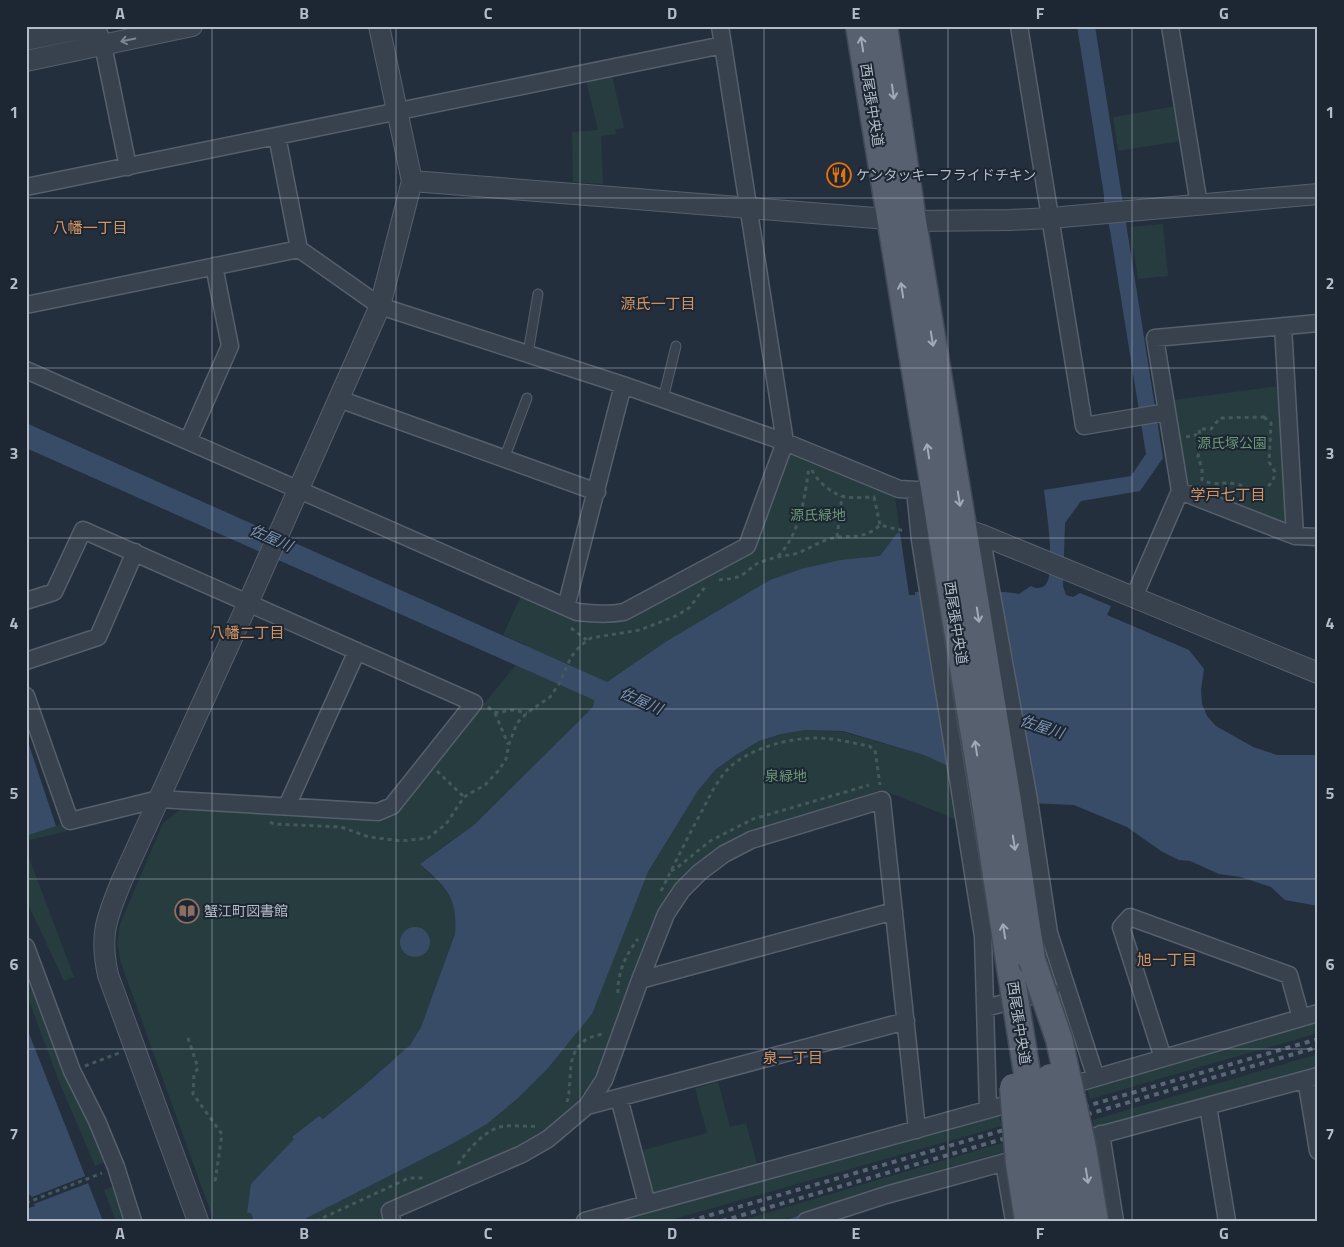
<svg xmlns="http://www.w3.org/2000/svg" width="1344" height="1247" viewBox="0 0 1344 1247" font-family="'Titillium Web','Noto Sans JP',sans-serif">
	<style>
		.green { fill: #263c3f }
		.water { fill: #394c67 }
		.pier { fill: #242f3e }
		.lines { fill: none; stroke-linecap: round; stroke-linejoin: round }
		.stream { stroke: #394c67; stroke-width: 5 }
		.service-casing { stroke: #565f6c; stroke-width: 11 }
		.minor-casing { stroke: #565f6c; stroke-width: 19 }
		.tertiary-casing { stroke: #565f6c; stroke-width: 22 }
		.primary-casing { stroke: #414a57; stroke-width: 29 }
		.path { stroke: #44595c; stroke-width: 3; stroke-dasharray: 4 4; stroke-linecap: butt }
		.service { stroke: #38414e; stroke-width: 9 }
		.minor { stroke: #38414e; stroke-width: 16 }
		.tertiary { stroke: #38414e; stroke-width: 20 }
		.primary { stroke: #56606e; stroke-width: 26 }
		.rail { stroke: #5a6575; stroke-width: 4; stroke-dasharray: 5 5; stroke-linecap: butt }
		.primary-bridge-casing { stroke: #414a57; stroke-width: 29; stroke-linecap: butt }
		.primary-bridge { stroke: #56606e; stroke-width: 26 }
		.oneway { stroke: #7c8592 }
		.oneway2 { stroke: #a1aab7 }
		.grid { fill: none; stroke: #b4bcc9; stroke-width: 1; stroke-opacity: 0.55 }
		.labels { text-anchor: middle; stroke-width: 4; stroke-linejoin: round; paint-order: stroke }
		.street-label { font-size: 14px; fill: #b4bcc9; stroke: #1d2633 }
		.poi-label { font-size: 14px; fill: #b4bcc9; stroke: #1d2633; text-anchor: start }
		.park-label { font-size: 14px; fill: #6b9a76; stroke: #1d2633 }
		.neighbourhood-label { font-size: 15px; fill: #d59563; stroke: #1d2633 }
		.water-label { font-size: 15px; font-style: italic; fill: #7c92b1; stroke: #1d2633 }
		.neatline { fill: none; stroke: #b4bcc9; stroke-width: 2 }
		.grid-label { font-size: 16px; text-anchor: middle; font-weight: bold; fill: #b4bcc9 }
	</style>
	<rect width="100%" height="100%" fill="#242f3e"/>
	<path class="green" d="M612,75L624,128L615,129L616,134L601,136L603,184L573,182L572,132L598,130L586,80Z
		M1176,106L1182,141L1118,151L1113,117Z
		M1163,224L1168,276L1138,279L1130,227Z
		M1279,386L1288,520L1281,524L1192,487L1185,478L1173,400Z
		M794,453L891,493L895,496L900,533H897L880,556C839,560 809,566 770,580L594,699L593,707L474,825L420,864C445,892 459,891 455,934L421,1027L410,1045L366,1084L323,1119L293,1137L294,1139L248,1213H251L254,1221H214L121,963L117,943L120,924L163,823L182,808L397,809L516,665L526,645L503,635L521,596C553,609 576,623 612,621L753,550L787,457Z
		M805,730L843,732L924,755L948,765L957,820L888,792L878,791L740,834L719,847L695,866L609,1050L592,1081L572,1109L541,1135L516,1150L381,1205L384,1221H301L452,1144L487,1124L517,1099L629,919L648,872L697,792L715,770L736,755L759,741L781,734Z
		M65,823L67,831L26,841V836Z
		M26,850L74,977L64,981L26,900Z
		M26,960L108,1161L95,1166L58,1079L26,992Z
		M1318,1020V1033L1090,1099L1087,1087Z
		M1318,1054V1068L1095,1129L1093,1120Z
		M718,1082L730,1127L746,1123L758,1168L655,1194L651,1192L640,1151L707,1133L695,1088Z
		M999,1116L1002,1126L667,1221H618Z
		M1005,1142L1007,1151L915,1177L780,1221H740Z
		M117,1185L130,1221H116L104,1190Z"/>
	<path class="water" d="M1077,26H1095L1163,458L1140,491L1081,501L1065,523L1063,586L1066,595L1073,597L1080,593L1111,606L1107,615L1189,650L1204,669L1201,690L1202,704L1207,716L1216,726L1253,747L1277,755H1318V906L1285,900L1271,887L1241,877L1219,874L1190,861L1179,860L1161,851L1127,827L1074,805L1029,803L924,755L843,731L805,730L781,734L759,741L736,755L715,770L697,792L648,872L592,1014L548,1068L517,1099L487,1124L452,1144L301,1221H254L251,1213H247L251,1184L294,1139L292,1137L319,1116L323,1119L366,1084L410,1045L421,1027L455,934C458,896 446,888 420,864L474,825L593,707L594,700L26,448V423L607,682L667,641L770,580L801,569L840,560L880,556L897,533H900L909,595H915V592H1005L1019,594L1031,586L1035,588C1039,588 1044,588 1046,584C1056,572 1046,507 1044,490L1131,476L1146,454L1110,230L1104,205V195Z
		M26,736L56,826L26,836Z
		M400 942a15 15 0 1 1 30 0a15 15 0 1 1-30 0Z
		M26,1026L103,1221H26Z"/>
	<path class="pier" d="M88,1175L91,1182L34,1204L35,1206L26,1209V1196L30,1195L32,1197Z"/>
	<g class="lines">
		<path class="stream" d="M790,1221L804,1216"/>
		<g class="service-casing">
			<path id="service" d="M528,353L538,294
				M663,399L676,346
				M504,459L527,398"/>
		</g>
		<g class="minor-casing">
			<path id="minor" d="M1019,26L1084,426L1167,412
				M1170,26L1199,205
				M99,33L103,45L128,167
				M277,136L299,249L380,306L623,385L785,442L899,489L934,491
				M26,187L723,45
				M26,305L299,249
				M1283,326L1295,536
				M26,370L577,612C594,614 608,615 624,612L747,546L785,442L720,26
				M339,399L597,492
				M188,441L230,346L214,266
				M915,490L920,540L983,936L988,1110
				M1180,491L1295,536L1318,537
				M982,535L985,557L1029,800L1049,933L1096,1078
				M1134,597L1180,491L1155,338L1318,323
				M26,601L54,592L83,530L474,703L392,806L378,812L159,799L70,821L26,696
				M566,607L623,385
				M26,661L98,637L135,552
				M287,806L357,651
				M26,947L72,1071L97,1121L116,1167L133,1221
				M640,980L894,911
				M985,1008L1051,991
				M1163,1058L1121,927L1130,917L1289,975L1301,1018
				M1306,1079L1318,1151
				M1061,1088L1318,1013
				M619,1098L647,1204
				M587,1106L906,1021
				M1208,1106L1227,1221
				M1101,1134L1115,1221
				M1074,1142L1318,1076
				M1004,1163L1014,1221
				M392,1221L390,1211L522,1154L548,1139L587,1106L604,1080L640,980L666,914L682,890L700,872L724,854L751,840L882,800L917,1130
				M585,1221L1023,1100
				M806,1221L886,1195L1027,1156"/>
		</g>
		<g class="tertiary-casing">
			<path id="tertiary" d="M26,40L96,26
				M26,61L192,26
				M412,181L913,221L1010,220L1051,218L1318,194
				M964,529L982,535L1318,673
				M198,1221L108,975C99,934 107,917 122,880L248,603L380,306L412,181L379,26"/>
		</g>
		<g class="primary-casing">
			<path id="primary" d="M859,26L984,796L1012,980
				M884,26L913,221L1007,795L1032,960"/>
		</g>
		<path class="path" d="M1264,417L1271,423L1269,462L1275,472C1274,484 1264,493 1251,490C1246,488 1242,485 1236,484C1223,481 1216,487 1202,480V469L1198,456L1201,444L1199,429H1211L1220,418Z
			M1186,437L1200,434
			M812,470C816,480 831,493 842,496C851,499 865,497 875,497
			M874,497L880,525
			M837,537L842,496
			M778,556C800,535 805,496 809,467
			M719,580C727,579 735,579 742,575C750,570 753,564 764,561C774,557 784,556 794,554C806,551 815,544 826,540C847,532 861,543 880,525L904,531
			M571,628L585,639L591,638
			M488,707C499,716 499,712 510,710C516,710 521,712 527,713
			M495,713L508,744
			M437,771L464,797
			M270,822L274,824L341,827L369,837L401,841L428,838L446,824L464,797L485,785L499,770L506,759L509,744L517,723L527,713L550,697L559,684L571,657L580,646L591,638L640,630L676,616L689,608L705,587
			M671,871L678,867L710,841L753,819L869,785
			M661,891C675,863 688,836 703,809C710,795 717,781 727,770C747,749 788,738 816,738C834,738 852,743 869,746L875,750L880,785
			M618,993C617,974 626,954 638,939
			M188,1038L198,1068L194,1074L193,1094L222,1134L215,1182
			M85,1066L119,1053
			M567,1102C573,1083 565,1056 583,1042C589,1036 598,1036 605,1033
			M458,1164C468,1150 485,1129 504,1126C515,1125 526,1127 537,1126
			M26,1203L102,1173
			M316,1221L409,1178H425"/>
		<use href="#service" class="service"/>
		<use href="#minor" class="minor"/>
		<use href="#tertiary" class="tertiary"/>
		<use href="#primary" class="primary"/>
		<path class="rail" d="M690,1221L1318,1039
			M722,1221L1318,1047"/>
		<g class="primary-bridge-casing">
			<path id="primary-bridge" d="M1032,960L1059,1039L1083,1148L1095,1221
				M1012,980L1051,1221
				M1050,1077L1073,1221
				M1013,1087L1019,1163L1028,1221"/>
		</g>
		<use href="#primary-bridge" class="primary-bridge"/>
	</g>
	<defs><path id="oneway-shaft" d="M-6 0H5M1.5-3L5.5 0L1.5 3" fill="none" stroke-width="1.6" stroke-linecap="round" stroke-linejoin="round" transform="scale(1.25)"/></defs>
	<use class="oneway" href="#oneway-shaft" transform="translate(128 40) rotate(168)"/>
	<g class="oneway2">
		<use href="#oneway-shaft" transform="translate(862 44) rotate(-99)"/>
		<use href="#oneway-shaft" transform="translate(893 92) rotate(82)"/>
		<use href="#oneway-shaft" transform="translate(902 290) rotate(-99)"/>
		<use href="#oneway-shaft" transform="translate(932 339) rotate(81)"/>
		<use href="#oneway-shaft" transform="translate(928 451) rotate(-99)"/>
		<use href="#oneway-shaft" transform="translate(959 499) rotate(81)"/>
		<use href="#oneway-shaft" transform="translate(978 615) rotate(81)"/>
		<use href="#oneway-shaft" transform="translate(976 748) rotate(-99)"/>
		<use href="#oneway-shaft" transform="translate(1014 843) rotate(81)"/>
		<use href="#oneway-shaft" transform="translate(1004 931) rotate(-99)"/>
		<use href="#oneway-shaft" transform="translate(1087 1176) rotate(81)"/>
	</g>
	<path class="grid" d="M212,26V1221M396,26V1221M580,26V1221M764,26V1221M948,26V1221M1132,26V1221M26,198H1318M26,368H1318M26,538H1318M26,709H1318M26,879H1318M26,1049H1318"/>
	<defs>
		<g id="restaurant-ring" transform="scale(1.25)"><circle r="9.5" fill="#1d2633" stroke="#e8710a" stroke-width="1.5"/><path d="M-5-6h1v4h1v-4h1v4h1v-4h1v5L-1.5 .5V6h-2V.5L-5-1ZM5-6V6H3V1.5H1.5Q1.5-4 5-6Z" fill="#e8710a"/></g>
		<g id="library-ring" transform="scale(1.25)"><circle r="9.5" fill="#1d2633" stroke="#8d6e63" stroke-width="1.5"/><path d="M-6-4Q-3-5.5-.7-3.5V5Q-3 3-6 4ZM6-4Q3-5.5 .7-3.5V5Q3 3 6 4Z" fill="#8d6e63"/></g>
	</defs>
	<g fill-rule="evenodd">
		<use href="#restaurant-ring" x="839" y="175"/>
		<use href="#library-ring" x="187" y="911"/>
	</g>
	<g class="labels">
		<g class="street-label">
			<text transform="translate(872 105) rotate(81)" y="5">西尾張中央道</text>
			<text transform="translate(956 623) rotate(81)" y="5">西尾張中央道</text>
			<text transform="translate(1019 1023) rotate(81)" y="5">西尾張中央道</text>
		</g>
		<g class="poi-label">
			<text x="856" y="180">ケンタッキーフライドチキン</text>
			<text x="204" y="916">蟹江町図書館</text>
		</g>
		<g class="park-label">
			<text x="1232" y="448">源氏塚公園</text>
			<text x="818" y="520">源氏緑地</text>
			<text x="786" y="781">泉緑地</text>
		</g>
		<g class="neighbourhood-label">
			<text x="90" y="233">八幡一丁目</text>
			<text x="658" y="309">源氏一丁目</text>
			<text x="1228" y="500">学戸七丁目</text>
			<text x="247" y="638">八幡二丁目</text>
			<text x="1167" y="965">旭一丁目</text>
			<text x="793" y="1063">泉一丁目</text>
		</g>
		<g class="water-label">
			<text transform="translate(271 538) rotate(24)" y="5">佐屋川</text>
			<text transform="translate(641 701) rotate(24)" y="5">佐屋川</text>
			<text transform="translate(1042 727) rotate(18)" y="5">佐屋川</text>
		</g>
	</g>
	<rect width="1344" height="1247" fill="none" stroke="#1d2633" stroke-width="55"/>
	<rect x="28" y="28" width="1288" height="1192" class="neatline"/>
	<g class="grid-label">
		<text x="120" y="19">A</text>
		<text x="304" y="19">B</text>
		<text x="488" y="19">C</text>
		<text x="672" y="19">D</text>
		<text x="856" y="19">E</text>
		<text x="1040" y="19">F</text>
		<text x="1224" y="19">G</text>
		<text x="14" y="118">1</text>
		<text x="1330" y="118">1</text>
		<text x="14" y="289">2</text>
		<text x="1330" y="289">2</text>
		<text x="14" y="459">3</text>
		<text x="1330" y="459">3</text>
		<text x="14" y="629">4</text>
		<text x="1330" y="629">4</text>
		<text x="14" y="799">5</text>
		<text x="1330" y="799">5</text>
		<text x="14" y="970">6</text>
		<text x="1330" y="970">6</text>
		<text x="14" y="1140">7</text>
		<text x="1330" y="1140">7</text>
		<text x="120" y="1239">A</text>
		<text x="304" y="1239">B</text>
		<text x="488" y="1239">C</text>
		<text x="672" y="1239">D</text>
		<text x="856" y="1239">E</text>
		<text x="1040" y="1239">F</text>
		<text x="1224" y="1239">G</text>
	</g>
</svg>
